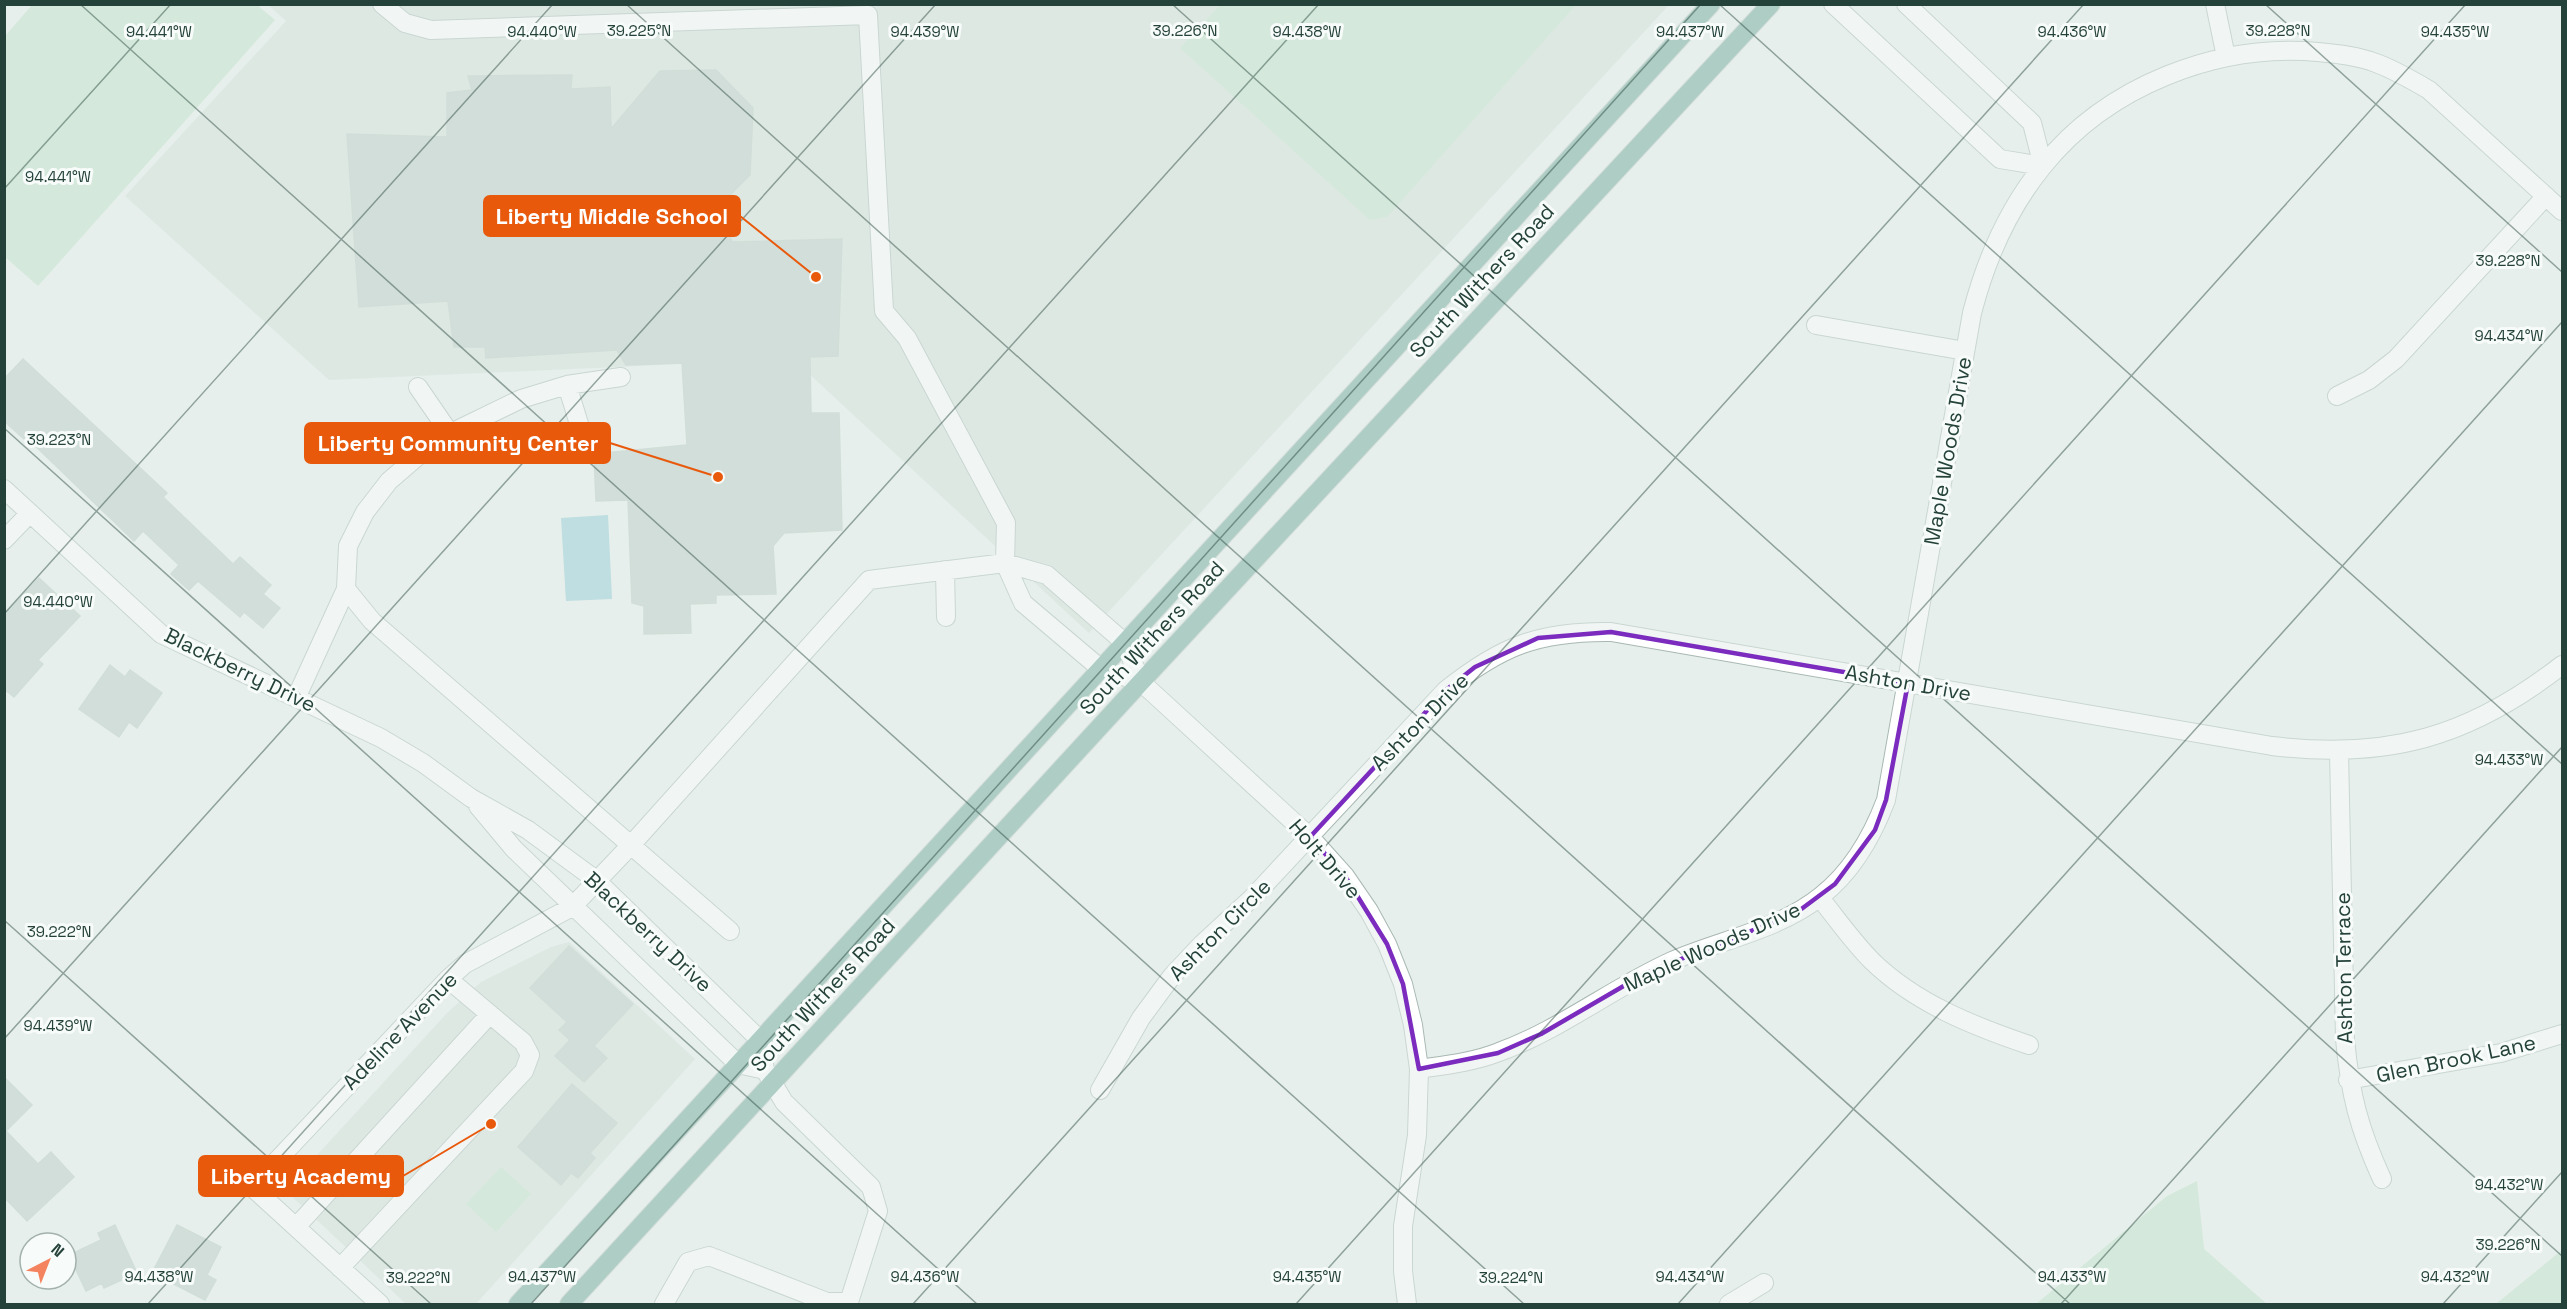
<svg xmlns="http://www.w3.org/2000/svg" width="2567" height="1309" viewBox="0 0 2567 1309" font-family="'Space Grotesk',sans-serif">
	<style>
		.built { fill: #d4dfda }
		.green { fill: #bfe0c8 }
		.water { fill: #8ec9d4 }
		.building { fill: #bbcac4; stroke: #b8c9c2; stroke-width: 1.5 }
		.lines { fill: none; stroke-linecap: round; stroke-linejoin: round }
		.minor-casing { stroke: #a8b8b2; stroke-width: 20 }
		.major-casing { stroke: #c2cac8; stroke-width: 20 }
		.minor { stroke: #fff; stroke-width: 18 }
		.major { stroke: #6aa596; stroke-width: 18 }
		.marked { fill: none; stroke: #7b2cbf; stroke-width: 4.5; stroke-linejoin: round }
		.ticks { fill: none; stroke: #24423a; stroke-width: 1.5; stroke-opacity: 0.45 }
		.labels { text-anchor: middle; stroke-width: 6; stroke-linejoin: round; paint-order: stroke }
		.street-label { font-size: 21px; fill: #24423a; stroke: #f7fbf9 }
		.ticks-label { font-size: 15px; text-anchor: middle; fill: #24423a; stroke: #f7fbf9; stroke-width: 6; stroke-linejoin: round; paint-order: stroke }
		.leader { fill: none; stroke: #e8590c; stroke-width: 2 }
		.callout-dot { fill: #e8590c; stroke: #f7fbf9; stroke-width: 2 }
		.callout { fill: #e8590c; stroke: #e8590c; stroke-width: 2 }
		.callout-label { font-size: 22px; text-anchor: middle; font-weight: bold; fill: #fff }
	</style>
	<rect width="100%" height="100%" fill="#e6efeb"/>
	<path class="built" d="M268,5H1669L1089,633L793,359L329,380L125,196L286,21Z
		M569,942L695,1059L476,1304H406L285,1190L447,1013L481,982L551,947Z"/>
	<path class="green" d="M33,4L257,5L275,20L38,286L4,256L5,36Z
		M1221,4H1576V5L1387,217L1370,220L1180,48Z
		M501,1167L531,1194L496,1232L466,1204Z
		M2197,1181L2204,1249L2267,1304H2036L2167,1196Z
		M2562,1250V1304H2496Z"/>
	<path class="water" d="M608,515L612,599L566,601L561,518Z"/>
	<path class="building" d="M716,70L753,108L750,175L719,206L732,242L842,239L838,356L810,357L811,413H839L842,530L784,533L773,546L776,594L716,595V603L690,604L691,633L644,634V606L632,603L628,500L596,501L594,454L687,445L682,363L626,365L617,350L486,358L485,347H454L448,301L359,307L347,134L447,137V93L472,90L468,76L572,75L571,89L610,87L611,129L660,71Z
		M23,359L167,493L163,497L233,564L240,557L271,585L263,594L280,608L263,628L244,612L240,617L198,581L189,590L171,574L179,565L143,531L134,541L26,437L24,439L4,421V379Z
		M39,578L80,616L38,660L43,664L14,697L4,689V615Z
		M110,665L125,677L130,670L162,693L137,728L129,722L119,737L79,709Z
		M569,946L633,1004L594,1046L607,1058L584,1082L555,1056L570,1040L559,1030L567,1022L530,988Z
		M4,1077L32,1105L6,1131L38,1164L51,1152L74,1177L27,1221L4,1197Z
		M572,1084L617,1123L590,1153L595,1158L578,1178L571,1173L561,1185L518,1147Z
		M115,1225L137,1273L104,1288L102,1283L86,1291L69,1255L101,1240L98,1233Z
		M177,1225L221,1247L207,1275L216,1280L205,1300L152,1273Z"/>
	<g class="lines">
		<g class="minor-casing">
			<path id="minor" d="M382,4L405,23L431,30L868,15L884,311L907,338L1006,523L1005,563L1023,603L1101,669L1141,682L1310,837L1345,876L1369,911L1387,944L1403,984L1413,1025L1419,1069L1417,1135L1403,1226V1271L1407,1304
				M1833,4L2000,159L2043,166L2032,123L1906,4
				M2215,4L2226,57
				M1816,325L1965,351
				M567,385L584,440
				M418,387L451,435
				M2337,396L2369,380L2396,359L2546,196
				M4,489L161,634L381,738L423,763L471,798L528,830L596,880L760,1040L765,1070L784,1102L871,1187L878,1211L849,1302H827L709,1256L688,1262L664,1304
				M4,540L30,513
				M945,570L946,617
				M346,589L372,621L730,931
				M296,698L346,589L348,546L365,512L389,481L418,456L459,429L521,399L567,385L621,377
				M2339,751L2345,1039C2350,1094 2359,1129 2382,1179
				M478,806L514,849L738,1064L765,1070
				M1820,898C1837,919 1853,942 1872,961C1915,1003 1973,1026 2029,1045
				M1419,1069C1446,1065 1474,1062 1499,1052C1560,1030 1612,988 1672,961C1720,940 1779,930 1821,896C1853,871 1872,837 1886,800L1972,313C1986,259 2007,210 2043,166C2107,86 2217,43 2318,52C2338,54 2358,56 2376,63C2395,70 2412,80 2429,90L2562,211
				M2348,1080L2501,1053L2562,1034
				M1100,1090L1141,1018L1172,976L1202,944L1253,897L1446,690C1501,646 1539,631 1611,632L2272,746C2388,760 2470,737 2562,665
				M296,1227L490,1014
				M340,1268L524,1071L530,1055L523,1042L448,979
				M380,1304L252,1187L448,979L465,964L572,907L631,845L869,580L1005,563L1047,575L1125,643L1141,682
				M1729,1304L1764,1283"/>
		</g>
		<g class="major-casing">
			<path id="major" d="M518,1304L1711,4
				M569,1304L1141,682L1771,4"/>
		</g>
		<use href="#minor" class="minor"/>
		<use href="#major" class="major"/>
	</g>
	<path d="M0 0H2567V1309H0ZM1611,632L1908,683L1886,800L1875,830L1835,884L1796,913L1646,973L1541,1034L1498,1053L1419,1069L1403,984L1387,944L1345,876L1310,837L1446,690L1475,667L1538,638Z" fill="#e6efeb" fill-opacity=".55" fill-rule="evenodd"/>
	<path class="marked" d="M1611,632L1908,683L1886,800L1875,830L1835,884L1796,913L1646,973L1541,1034L1498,1053L1419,1069L1403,984L1387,944L1345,876L1310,837L1446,690L1475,667L1538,638Z"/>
	<path class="ticks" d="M80,4L1524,1304M626,4L2070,1304M1172,4L2562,1256M1719,4L2562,764M2265,4L2562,272M4,189L171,4M4,428L977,1304M4,614L553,4M4,920L431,1304M4,1039L936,4M148,1304L1319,4M531,1304L1701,4M913,1304L2084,4M1296,1304L2466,4M1678,1304L2562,322M2061,1304L2562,747M2443,1304L2562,1172"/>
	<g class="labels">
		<g class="street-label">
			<text transform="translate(1482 281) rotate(-47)" y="7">South Withers Road</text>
			<text transform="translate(1948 451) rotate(-80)" y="7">Maple Woods Drive</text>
			<text transform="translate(1152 638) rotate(-47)" y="7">South Withers Road</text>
			<text transform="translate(240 670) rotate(26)" y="7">Blackberry Drive</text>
			<text transform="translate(1908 683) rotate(10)" y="7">Ashton Drive</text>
			<text transform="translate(1420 722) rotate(-45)" y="7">Ashton Drive</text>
			<text transform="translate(1325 859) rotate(49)" y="7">Holt Drive</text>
			<text transform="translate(1220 930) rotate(-45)" y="7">Ashton Circle</text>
			<text transform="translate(648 932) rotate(43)" y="7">Blackberry Drive</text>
			<text transform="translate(1712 947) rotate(-24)" y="7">Maple Woods Drive</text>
			<text transform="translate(2344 968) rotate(-91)" y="7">Ashton Terrace</text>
			<text transform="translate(823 995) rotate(-47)" y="7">South Withers Road</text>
			<text transform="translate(400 1031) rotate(-46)" y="7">Adeline Avenue</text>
			<text transform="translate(2456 1059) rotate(-12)" y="7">Glen Brook Lane</text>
		</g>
	</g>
	<g class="ticks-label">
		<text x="2278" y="36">39.228°N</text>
		<text x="639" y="36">39.225°N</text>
		<text x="1185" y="36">39.226°N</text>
		<text x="159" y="37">94.441°W</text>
		<text x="925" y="37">94.439°W</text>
		<text x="1307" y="37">94.438°W</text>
		<text x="1690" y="37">94.437°W</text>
		<text x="2072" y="37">94.436°W</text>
		<text x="2455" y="37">94.435°W</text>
		<text x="542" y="37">94.440°W</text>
		<text x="58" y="182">94.441°W</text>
		<text x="2508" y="266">39.228°N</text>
		<text x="2509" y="341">94.434°W</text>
		<text x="59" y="445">39.223°N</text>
		<text x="58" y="607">94.440°W</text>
		<text x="2509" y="765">94.433°W</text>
		<text x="59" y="937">39.222°N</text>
		<text x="58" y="1031">94.439°W</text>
		<text x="2509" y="1190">94.432°W</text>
		<text x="2508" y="1250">39.226°N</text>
		<text x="159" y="1282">94.438°W</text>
		<text x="542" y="1282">94.437°W</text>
		<text x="925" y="1282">94.436°W</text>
		<text x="1307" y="1282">94.435°W</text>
		<text x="1690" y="1282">94.434°W</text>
		<text x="2072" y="1282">94.433°W</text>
		<text x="2455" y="1282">94.432°W</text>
		<text x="418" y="1283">39.222°N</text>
		<text x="1511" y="1283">39.224°N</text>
	</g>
	<path class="leader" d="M816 277L740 216M718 477L610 443M491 1124L403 1176"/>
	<g class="callout-dot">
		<circle cx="816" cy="277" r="6"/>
		<circle cx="718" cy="477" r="6"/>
		<circle cx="491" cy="1124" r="6"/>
	</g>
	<g class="callout">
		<rect x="484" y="196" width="256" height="40" rx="6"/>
		<rect x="305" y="423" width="305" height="40" rx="6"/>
		<rect x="199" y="1156" width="204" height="40" rx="6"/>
	</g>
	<g class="callout-label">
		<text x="612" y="224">Liberty Middle School</text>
		<text x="458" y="451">Liberty Community Center</text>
		<text x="301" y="1184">Liberty Academy</text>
	</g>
	<rect width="2567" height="1309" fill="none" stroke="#24423a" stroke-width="12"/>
	<g transform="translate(48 1261) rotate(42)"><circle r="28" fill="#f7fbf9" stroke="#a3b1ad" stroke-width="1.5"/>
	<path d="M0-4.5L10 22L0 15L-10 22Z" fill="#f4845f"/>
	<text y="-9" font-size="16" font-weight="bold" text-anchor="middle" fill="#24423a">N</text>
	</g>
</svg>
